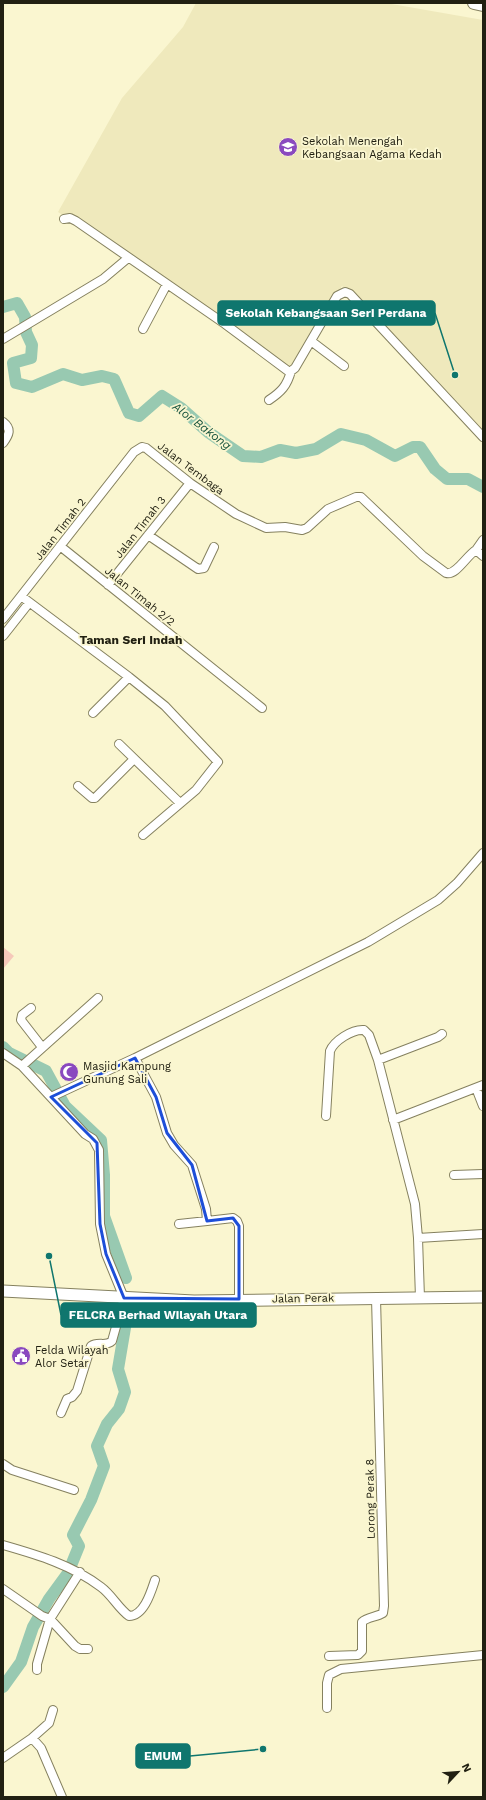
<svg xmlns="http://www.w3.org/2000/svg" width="486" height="1800" viewBox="0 0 486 1800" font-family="'Work Sans',sans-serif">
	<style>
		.built { fill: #efe9bc }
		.green { fill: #f6c9ba }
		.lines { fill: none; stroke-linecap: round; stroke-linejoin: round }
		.river { stroke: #98c9b1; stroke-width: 12 }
		.street-casing { stroke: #85815f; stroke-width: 10 }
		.secondary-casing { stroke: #85815f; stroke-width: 13 }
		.primary-casing { stroke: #85815f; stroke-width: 14 }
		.street { stroke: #fff; stroke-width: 8 }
		.secondary { stroke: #fff; stroke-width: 11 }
		.primary { stroke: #fff; stroke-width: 12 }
		.marked { fill: none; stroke: #1d4ed8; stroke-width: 3; stroke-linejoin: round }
		.labels { text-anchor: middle; stroke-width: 3.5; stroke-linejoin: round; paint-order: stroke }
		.poi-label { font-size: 11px; fill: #212012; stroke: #faf6d0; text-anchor: start }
		.street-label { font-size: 11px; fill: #212012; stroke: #faf6d0 }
		.water-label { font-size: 12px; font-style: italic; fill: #1c5740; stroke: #faf6d0 }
		.neighbourhood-label { font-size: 12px; font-weight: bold; fill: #212012; stroke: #faf6d0 }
		.leader { fill: none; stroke: #0f766e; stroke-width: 1.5 }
		.callout-dot { fill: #0f766e; stroke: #faf6d0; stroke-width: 1.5 }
		.callout { fill: #0f766e; stroke: #0f766e; stroke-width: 1.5 }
		.callout-label { font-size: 12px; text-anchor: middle; font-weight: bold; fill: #fff }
	</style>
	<rect width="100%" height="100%" fill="#faf6d0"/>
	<path class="built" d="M196,3H386L483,20V438L371,312L342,286L291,371L58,212L122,98L183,27Z"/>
	<path class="green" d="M3,947L14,956L3,969Z"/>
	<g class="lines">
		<path class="river" d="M3,307L17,303L25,317L26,332L32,345L31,358L13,363L16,383L32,387L63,374L82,380L102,376L114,379L129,413L139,416L162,396L181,408L208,432L243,456L261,457L280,450L296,453L316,449L341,434L366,440L395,456L413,447H420L435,469L447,479H468L483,487
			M3,1047L9,1053L46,1071L65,1106L101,1140L104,1175V1216L126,1278
			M3,1687L21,1662L33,1627L49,1599L68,1573L79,1546L73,1535L91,1500L104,1466L97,1446L107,1424L119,1409L125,1392L118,1369L128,1310"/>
		<g class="street-casing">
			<path id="street" d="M64,219L70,218L76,221L225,324L288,371H291L295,368L337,296L345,292L350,294L483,437
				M143,329L167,284
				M3,339L103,279L128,258
				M311,341L344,366
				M269,400C281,392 287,386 291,371
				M3,422C12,429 9,435 3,443
				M148,535L198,569L204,568L214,547
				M60,546L262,708
				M476,550L483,540
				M108,585L190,483
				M21,596L129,677L165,706L218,762L196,790L143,835
				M3,619L134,452L142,447L146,448L190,483L236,514L266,528L285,527L302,530L307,528L328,509L356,497H361L423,556L446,573C456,576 467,555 476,550L483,556
				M3,636L29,603
				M93,713L129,677
				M119,744L180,803
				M78,786L92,798H95L134,759
				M31,1008L22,1015L21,1020L42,1047
				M3,1053L22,1066L85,1134L93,1139L99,1150L100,1224L106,1254L124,1298L112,1341C106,1347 98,1341 91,1346L77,1391L72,1397L67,1399L61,1413
				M135,1058L156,1097L167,1133L174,1145L192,1165L206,1209L207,1221L233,1218L237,1221L239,1226V1299
				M378,1060L438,1037L442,1034
				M22,1066L98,998
				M476,1088L483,1106
				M51,1097L135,1058L368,942L438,900L457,883L483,853
				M326,1116L330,1051C334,1041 352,1029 364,1030L369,1035L378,1060L415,1204L418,1238L420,1298
				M393,1120L483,1085
				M454,1175L483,1174
				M179,1224L207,1221
				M418,1238L483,1234
				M3,1464L12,1470L74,1490
				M3,1545C38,1555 72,1565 101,1587C112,1595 118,1608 129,1616C144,1616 151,1592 155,1580
				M3,1589L42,1616L50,1619L75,1646L80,1649H88
				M329,1656L358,1655L362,1651V1622C367,1617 377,1617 383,1613L384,1606L376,1298
				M37,1670V1664L50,1619L80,1572
				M327,1708V1683L329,1675L341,1669L483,1655
				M32,1738L49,1723L53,1710
				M3,1758L32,1738L41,1748L62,1797"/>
		</g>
		<g class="secondary-casing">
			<path id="secondary" d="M3,1291L194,1301L483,1297"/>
		</g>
		<g class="primary-casing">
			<path id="primary" d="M474,3L483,5"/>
		</g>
		<use href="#street" class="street"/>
		<use href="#secondary" class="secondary"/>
		<use href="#primary" class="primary"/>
	</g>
	<path class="marked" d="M135,1058L156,1097L167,1133L192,1165L207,1221L233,1218L239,1226V1299L124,1298L106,1254L100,1224L97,1143L51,1097Z"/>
	<defs>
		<g id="school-disc" transform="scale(1)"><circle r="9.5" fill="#8a49bf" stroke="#faf6d0"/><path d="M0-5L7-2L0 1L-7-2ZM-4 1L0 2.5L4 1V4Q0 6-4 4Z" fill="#fff"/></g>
		<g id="mosque-disc" transform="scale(1)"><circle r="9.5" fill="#8a49bf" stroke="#faf6d0"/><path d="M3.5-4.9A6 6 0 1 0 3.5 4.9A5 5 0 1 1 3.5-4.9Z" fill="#fff"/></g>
		<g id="civic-disc" transform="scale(1)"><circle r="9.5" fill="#8a49bf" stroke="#faf6d0"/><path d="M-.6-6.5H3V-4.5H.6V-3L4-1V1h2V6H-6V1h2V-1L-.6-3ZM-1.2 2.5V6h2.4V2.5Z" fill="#fff"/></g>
	</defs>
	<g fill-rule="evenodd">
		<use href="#school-disc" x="288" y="147"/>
		<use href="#mosque-disc" x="69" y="1072"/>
		<use href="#civic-disc" x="21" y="1356"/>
	</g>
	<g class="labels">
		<g class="poi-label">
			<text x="302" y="145">Sekolah Menengah<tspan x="302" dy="13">Kebangsaan Agama Kedah</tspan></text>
			<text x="83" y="1070">Masjid Kampung<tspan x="83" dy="13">Gunung Sali</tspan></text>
			<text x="35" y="1354">Felda Wilayah<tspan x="35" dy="13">Alor Setar</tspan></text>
		</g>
		<g class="street-label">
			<text transform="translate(191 468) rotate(37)" y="4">Jalan Tembaga</text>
			<text transform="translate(140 527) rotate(-52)" y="4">Jalan Timah 3</text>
			<text transform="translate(60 529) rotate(-52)" y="4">Jalan Timah 2</text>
			<text transform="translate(140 596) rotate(39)" y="4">Jalan Timah 2/2</text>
			<text transform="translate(303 1298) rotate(-1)" y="4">Jalan Perak</text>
			<text transform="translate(370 1499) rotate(-91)" y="4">Lorong Perak 8</text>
		</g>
		<g class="water-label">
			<text transform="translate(202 426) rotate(37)" y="4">Alor Bakong</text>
		</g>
		<g class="neighbourhood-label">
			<text x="131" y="644">Taman Seri Indah</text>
		</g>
	</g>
	<path class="leader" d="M455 375L435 313M49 1256L61 1315M263 1749L190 1756"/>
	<g class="callout-dot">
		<circle cx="455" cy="375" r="4"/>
		<circle cx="49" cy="1256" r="4"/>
		<circle cx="263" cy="1749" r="4"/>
	</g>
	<g class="callout">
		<rect x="218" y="301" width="217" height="24" rx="4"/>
		<rect x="61" y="1303" width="195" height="24" rx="4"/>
		<rect x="136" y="1744" width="54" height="24" rx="4"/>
	</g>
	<g class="callout-label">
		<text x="326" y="317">Sekolah Kebangsaan Seri Perdana</text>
		<text x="158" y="1319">FELCRA Berhad Wilayah Utara</text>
		<text x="163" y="1760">EMUM</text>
	</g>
	<rect width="486" height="1800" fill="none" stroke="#212012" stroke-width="8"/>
	<g transform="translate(458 1772) rotate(64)" stroke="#faf6d0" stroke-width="3" paint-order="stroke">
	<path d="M0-3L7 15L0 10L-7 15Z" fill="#212012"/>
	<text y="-6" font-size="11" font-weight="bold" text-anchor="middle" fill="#212012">N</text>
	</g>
</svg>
